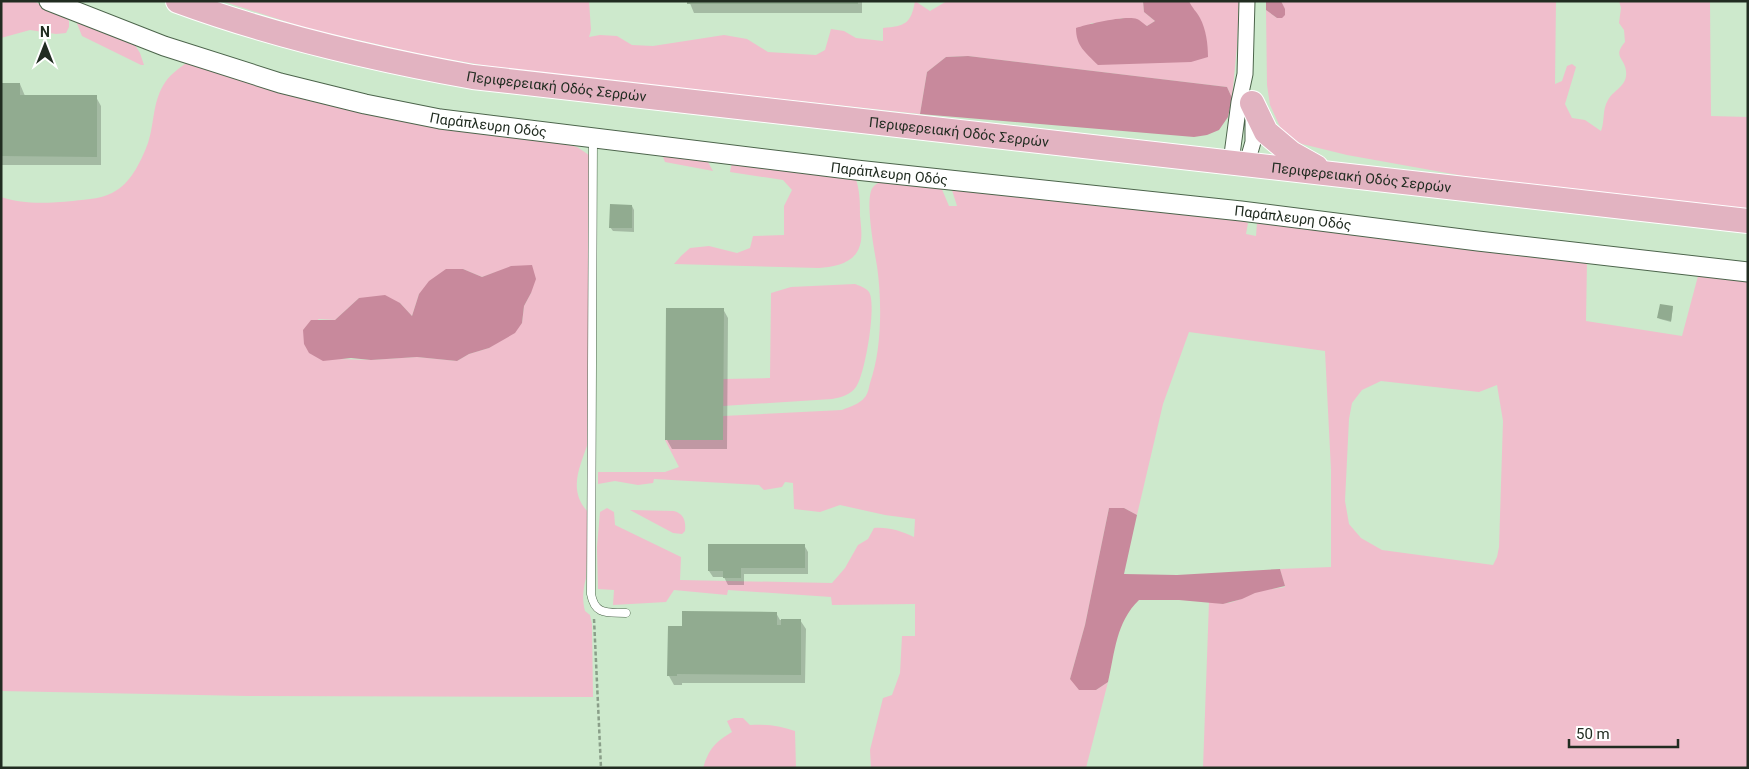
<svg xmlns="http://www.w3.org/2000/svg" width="1749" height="769" viewBox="0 0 1749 769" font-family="Roboto,sans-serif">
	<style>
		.green { fill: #f0becc; fill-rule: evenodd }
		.forest { fill: #c8899c }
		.shadow { fill: #0003 }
		.building { fill: #91ab90 }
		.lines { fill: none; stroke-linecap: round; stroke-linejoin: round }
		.service-casing { stroke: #4c644b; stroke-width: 9 }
		.minor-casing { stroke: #4c644b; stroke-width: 17 }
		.tertiary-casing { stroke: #4c644b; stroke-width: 21 }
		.primary-casing { stroke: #fff; stroke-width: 26 }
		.path { stroke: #8a9f89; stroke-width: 2.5; stroke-dasharray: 4 2.5; stroke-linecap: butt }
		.service { stroke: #fff; stroke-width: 8 }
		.minor { stroke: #fff; stroke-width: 15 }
		.tertiary { stroke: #fff; stroke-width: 19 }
		.primary { stroke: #e2b3c1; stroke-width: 24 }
		.labels { text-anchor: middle; stroke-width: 4.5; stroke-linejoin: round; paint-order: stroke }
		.street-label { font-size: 14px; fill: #212c21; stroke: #fff }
	</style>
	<rect width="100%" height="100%" fill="#cde9cc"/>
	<path class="green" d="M1,1H33L65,16L69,21V27L66,33L56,34L30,30L1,38Z
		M222,1H589L591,30L589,37L600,35L617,36L632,45L653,46L724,35L747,39L768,52L816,55L825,50L831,29L844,31L856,38L883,41V28C905,26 911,24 915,1L930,11L947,1H1143L1144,12L1155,21L1147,26L1122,18L1104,23H1090L1157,62H1191L1199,16L1192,9L1189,1H1239L1237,46L1232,98L1227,87L968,56L946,57L927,72L920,114L518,71L429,56L309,29Z
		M1281,1H1556L1555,84L1562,81L1567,66L1572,64L1576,67L1565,104L1572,118L1585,120L1601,131C1605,120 1602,110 1608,100C1613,90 1628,86 1626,71C1625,58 1612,57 1625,42L1624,30L1619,23L1621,8L1619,1H1710L1711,116L1748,117V209L1475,178L1347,155L1302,144L1290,138L1281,129L1270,105L1267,85L1266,10L1277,18L1285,10Z
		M76,21L133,42L140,53L144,65H141L82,36Z
		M189,61L562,143L577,147L589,155V440C581,465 566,490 589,513L586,578C583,589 582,600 585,611L590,615L592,624L593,697L248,696L1,691V197C25,205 48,203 73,201C88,199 104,199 117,190C132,181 142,159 148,143C155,122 152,101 166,81C172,73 181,67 189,61ZM463,269L482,277L496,272L531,293L524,306L522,323L489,348L469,354L457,361L417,357L371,360L338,359L318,319L335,320L359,298L400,303L412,316L419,294Z
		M664,153L697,157L708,162L713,171L665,162L663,157Z
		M732,162L855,177C860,189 860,203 860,216C861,226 863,239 859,248C853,264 833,267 819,268L674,264L681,256L690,248L709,246L737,253L750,248L753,236L784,235V206L792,190L783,180L730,172Z
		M882,181L941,187L949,206H957L951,187L1239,219L1248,223L1246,234L1256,236L1257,223L1370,235L1383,239L1587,261L1586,321L1682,336L1698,276L1748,280V768H1203L1209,602C1230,606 1235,601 1254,593C1263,589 1275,589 1285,587L1280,569L1331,567V470L1325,351L1189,332L1163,404L1137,515L1124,508H1109L1085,625L1070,679L1096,690L1108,682L1086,768H871L870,750L883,698L892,695L900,673L902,636H915V604L832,605L831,597L728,590L727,595L674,590L666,602L613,605L614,590L598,589L597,547L600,512L607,508L614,512L615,525L681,557L680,580L832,583L845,568L858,545L868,539L874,528C889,527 901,531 914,537L915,519L885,515L840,505L820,512L794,509L793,483L785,482L782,487L764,490L759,485L654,479L653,483L638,485L615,481L598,484V472H665L679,467L665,440H723V416L842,410C849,407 860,404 865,397C868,394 869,387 870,383C882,350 882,301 877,266C874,249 866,206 871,191C873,185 878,183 882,181ZM1381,381L1479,392L1497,385L1503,421L1499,547L1497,557L1493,565L1382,550L1361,538L1349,524L1345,501L1349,419L1352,403L1362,390Z
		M855,284C860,286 866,288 869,292C877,304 865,375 856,387C850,395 842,397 832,399L723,406V379L770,378L771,293L791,287Z
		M630,510L674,511C684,514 686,521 685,531L682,534L673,533Z
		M734,718H743L750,725C766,724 780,726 795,731L796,768H703C709,749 715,742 732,732L727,721Z"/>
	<path class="forest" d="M1143,1H1189C1192,8 1197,12 1200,18C1206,29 1208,44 1208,57L1191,62L1098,65C1085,52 1076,46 1076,28C1088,24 1126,15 1137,19C1140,20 1144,24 1147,26L1155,21L1144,12Z
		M1266,1H1281L1285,9V15L1282,18H1277L1266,10Z
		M968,56L1227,87L1232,98L1228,117L1219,130L1207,135L1194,137L920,114L927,72L946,57Z
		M532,265L536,279L531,293L524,306L522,323L515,333L489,348L469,354L457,361L417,357L371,360L351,358L323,361L309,353L304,344L303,330L311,320H335L359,298L385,295L400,303L412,316L419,294L429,281L446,269H463L482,277L511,266Z
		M1109,508H1124L1137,515L1124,574L1177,575L1280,569L1285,586L1255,593L1242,599L1223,604L1179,600H1139C1116,622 1115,652 1108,682L1096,690H1079L1070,679L1085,625Z"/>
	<path class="shadow" d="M689,1H862V13H694Z
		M1,84H20L25,96L96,97L101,106V165H1Z
		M632,206L634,210V232L613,231L610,227Z
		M1673,307L1671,322L1660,319L1659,318Z
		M723,309L728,318L727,449H672L667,440Z
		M804,545L808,552V574H744V585H728L724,577H713L709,571Z
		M776,613L780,620H800L806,629L805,683H682V685H674L669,676V627H683Z"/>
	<path class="building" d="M687,1H858V4H687Z
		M1,83H20V95H97V157L1,156Z
		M610,204L632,205V228H609Z
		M1660,304L1673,306L1671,321L1657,318Z
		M666,308H724L723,440H665Z
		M708,544H805V568H741V578H723V571H708Z
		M682,611L777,612V625H781V619H801V675L677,674V676H667L668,626H682Z"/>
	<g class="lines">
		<g class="service-casing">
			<path id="service" d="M593,138L591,594C595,616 608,612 626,613"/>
		</g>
		<g class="minor-casing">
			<path id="minor" d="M1231,162L1239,102L1245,74L1247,1
				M1247,163L1253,142V113"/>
		</g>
		<g class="tertiary-casing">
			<g id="tertiary">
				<path id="s1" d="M49,1L164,46L280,83L365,104L440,119L856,170L1241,211L1478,241L1748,272"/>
			</g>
		</g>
		<g class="primary-casing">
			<g id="primary">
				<path id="s2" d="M178,1C273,36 373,59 473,77L1748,221"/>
				<path d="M1252,103L1266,132L1291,153L1316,167"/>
			</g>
		</g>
		<path class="path" d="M594,619L601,768"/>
		<use href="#service" class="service"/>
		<use href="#minor" class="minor"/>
		<use href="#tertiary" class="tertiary"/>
		<use href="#primary" class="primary"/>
	</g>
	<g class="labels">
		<g class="street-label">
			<text dy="5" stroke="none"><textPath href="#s2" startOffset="389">Περιφερειακή Οδός Σερρών</textPath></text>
			<text dy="5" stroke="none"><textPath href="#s1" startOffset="458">Παράπλευρη Οδός</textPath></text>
			<text dy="5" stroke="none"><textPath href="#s2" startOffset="794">Περιφερειακή Οδός Σερρών</textPath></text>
			<text dy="5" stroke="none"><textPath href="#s1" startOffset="862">Παράπλευρη Οδός</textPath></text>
			<text dy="5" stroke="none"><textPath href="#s2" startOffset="1199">Περιφερειακή Οδός Σερρών</textPath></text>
			<text dy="5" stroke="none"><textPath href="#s1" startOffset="1268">Παράπλευρη Οδός</textPath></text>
		</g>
	</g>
	<rect width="1749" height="769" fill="none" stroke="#212c21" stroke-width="5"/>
	<g transform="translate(45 45)" stroke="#ffffff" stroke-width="4" paint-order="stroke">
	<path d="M0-4L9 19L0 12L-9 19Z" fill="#212c21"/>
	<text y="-8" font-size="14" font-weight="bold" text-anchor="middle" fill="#212c21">N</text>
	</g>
	<path d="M1569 739v8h109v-8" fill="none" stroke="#212c21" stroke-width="2.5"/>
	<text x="1576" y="739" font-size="15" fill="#212c21" stroke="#ffffff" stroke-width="4" paint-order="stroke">50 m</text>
</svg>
